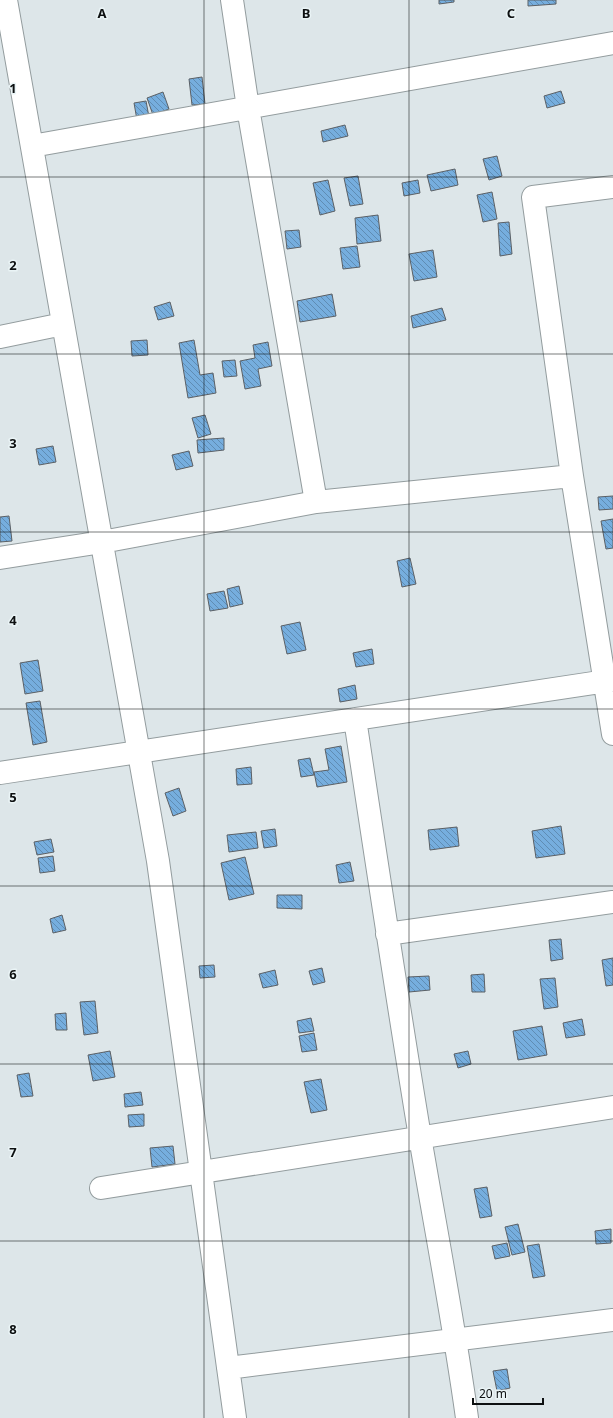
<svg xmlns="http://www.w3.org/2000/svg" width="613" height="1418" viewBox="0 0 613 1418" font-family="'Noto Sans',sans-serif">
	<style>
		.building { fill: url(#building-back-hatch); stroke: #5b6065 }
		.lines { fill: none; stroke-linecap: round; stroke-linejoin: round }
		.minor-casing { stroke: #939c9e; stroke-width: 24 }
		.minor { stroke: #fff; stroke-width: 22 }
		.grid { fill: none; stroke: #0d1011; stroke-width: 1; stroke-opacity: 0.55 }
		.grid-label { font-size: 13px; text-anchor: middle; font-weight: bold; fill: #0d1011; stroke: #eaf4f6; stroke-width: 3; stroke-linejoin: round; paint-order: stroke }
	</style>
	<defs>
		<pattern id="building-back-hatch" width="6" height="6" patternUnits="userSpaceOnUse"><rect width="6" height="6" fill="#76aede"/><path d="M-1 5l2 2M0 0l6 6M5-1l2 2" fill="none" stroke="#5f8cb3"/></pattern>
	</defs>
	<rect width="100%" height="100%" fill="#dde6e9"/>
	<path class="building" d="M439,0H454V2L439,4Z
		M528,0H556V4L528,6Z
		M202,77L205,104L192,105L189,79Z
		M561,91L565,103L547,108L544,96Z
		M163,92L169,109L153,115L147,98Z
		M146,101L149,117L137,120L134,103Z
		M345,125L348,136L323,142L321,131Z
		M497,156L502,176L489,180L483,159Z
		M455,169L458,185L431,191L427,175Z
		M358,176L363,204L350,206L344,178Z
		M328,180L335,211L320,215L313,183Z
		M418,180L420,193L404,196L402,183Z
		M492,192L497,219L483,222L477,195Z
		M378,215L381,241L357,244L355,218Z
		M509,222L512,254L500,256L498,223Z
		M299,230L301,247L287,249L285,231Z
		M357,246L360,267L343,269L340,248Z
		M433,250L437,277L414,281L409,254Z
		M332,294L336,316L300,322L297,301Z
		M170,302L174,316L158,320L154,307Z
		M442,308L446,320L413,328L411,316Z
		M147,340L148,355L132,356L131,341Z
		M194,340L200,375L213,373L216,393L188,398L179,343Z
		M268,342L272,366L258,369L261,386L245,389L240,361L255,358L253,345Z
		M235,360L237,376L224,377L222,361Z
		M205,415L211,434L198,438L192,418Z
		M224,438V450L198,453L197,440Z
		M53,446L56,462L39,465L36,449Z
		M189,451L193,466L176,470L172,455Z
		M613,496V509L599,510L598,497Z
		M9,516L12,541L0,542V517Z
		M613,519V548L606,549L601,521Z
		M410,558L416,584L402,587L397,561Z
		M239,586L243,604L230,607L227,589Z
		M224,591L228,608L210,611L207,594Z
		M300,622L306,650L287,654L281,626Z
		M372,649L374,664L356,667L353,653Z
		M38,660L43,691L25,694L20,663Z
		M355,685L357,699L340,702L338,689Z
		M40,701L47,742L33,745L26,703Z
		M341,746L347,782L317,787L314,772L329,770L325,749Z
		M310,758L314,775L301,777L298,760Z
		M251,767L252,784L237,785L236,769Z
		M179,788L186,811L173,816L165,793Z
		M561,826L565,854L536,858L532,831Z
		M457,827L459,846L430,850L428,830Z
		M275,829L277,846L264,848L261,831Z
		M256,832L258,848L229,852L227,835Z
		M51,839L54,852L37,855L34,842Z
		M53,856L55,871L40,873L38,858Z
		M245,857L254,894L229,900L221,863Z
		M350,862L354,881L339,883L336,865Z
		M277,895H302V909L277,908Z
		M62,915L66,930L53,933L50,919Z
		M561,939L563,959L551,961L549,940Z
		M613,958V985L606,986L602,960Z
		M214,965L215,977L200,978L199,966Z
		M322,968L325,982L313,985L309,971Z
		M275,970L278,985L263,988L259,974Z
		M484,974L485,992H472L471,975Z
		M429,976L430,990L409,992L408,977Z
		M555,978L558,1007L544,1009L540,979Z
		M95,1001L98,1033L84,1035L80,1002Z
		M66,1013L67,1030H56L55,1014Z
		M311,1018L314,1031L299,1033L297,1021Z
		M582,1019L585,1035L566,1038L563,1023Z
		M542,1026L547,1055L518,1060L513,1031Z
		M314,1033L317,1050L302,1052L299,1036Z
		M110,1051L115,1077L93,1081L88,1055Z
		M468,1051L471,1064L458,1068L454,1054Z
		M29,1073L33,1096L21,1097L17,1075Z
		M321,1079L327,1110L311,1113L304,1082Z
		M141,1092L143,1105L125,1107L124,1094Z
		M144,1114V1126L129,1127L128,1115Z
		M173,1146L175,1164L152,1167L150,1148Z
		M487,1187L492,1216L480,1218L474,1189Z
		M518,1224L525,1252L512,1255L505,1227Z
		M611,1229V1243L596,1244L595,1231Z
		M507,1243L510,1256L495,1259L492,1246Z
		M539,1244L545,1276L533,1278L527,1246Z
		M507,1369L510,1388L497,1391L493,1371Z"/>
	<g class="lines">
		<g class="minor-casing">
			<path id="minor" d="M6,0L158,861L235,1418
				M232,0L248,108L316,502
				M32,146L613,43
				M613,187L533,197L572,476L613,734
				M0,337L63,324
				M0,558L102,542L316,502L572,476
				M355,719C376,859 397,998 420,1137C436,1231 454,1324 467,1418
				M0,773L613,680
				M387,934L613,902
				M101,1188L613,1107
				M228,1368L613,1320"/>
		</g>
		<use href="#minor" class="minor"/>
	</g>
	<path class="grid" d="M204,0V1418M409,0V1418M0,177H613M0,354H613M0,532H613M0,709H613M0,886H613M0,1064H613M0,1241H613"/>
	<g class="grid-label">
		<text x="102" y="18">A</text>
		<text x="306" y="18">B</text>
		<text x="511" y="18">C</text>
		<text x="13" y="93">1</text>
		<text x="13" y="270">2</text>
		<text x="13" y="448">3</text>
		<text x="13" y="625">4</text>
		<text x="13" y="802">5</text>
		<text x="13" y="979">6</text>
		<text x="13" y="1157">7</text>
		<text x="13" y="1334">8</text>
	</g>
	<path d="M473 1398v6h70v-6" fill="none" stroke="#0d1011" stroke-width="2"/>
	<text x="479" y="1398" font-size="12" fill="#0d1011" stroke="#eaf4f6" stroke-width="3" paint-order="stroke">20 m</text>
</svg>
